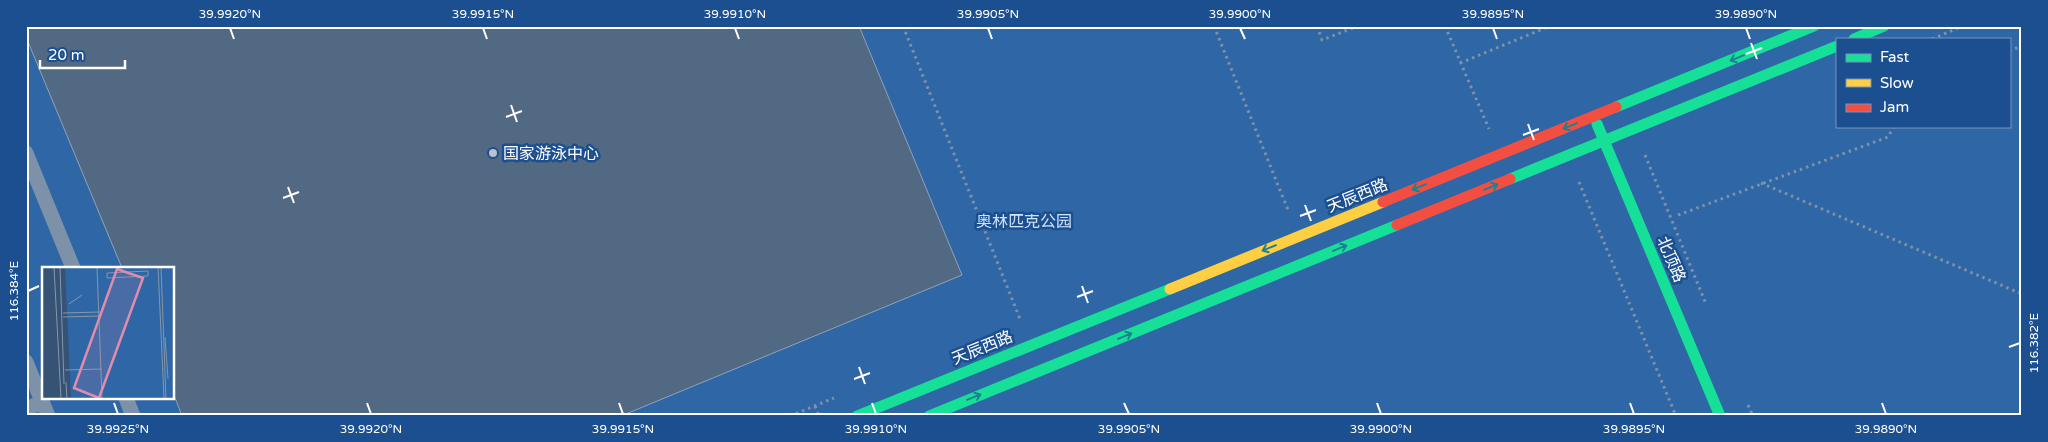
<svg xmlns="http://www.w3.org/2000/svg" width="2048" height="442" viewBox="0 0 2048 442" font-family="'Varela Round','Noto Sans SC',sans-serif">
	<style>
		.green { fill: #2f66a5; fill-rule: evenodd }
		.building { fill: #526984; stroke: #92a2b6 }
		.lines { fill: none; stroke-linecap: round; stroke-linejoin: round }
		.path { stroke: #7d92a8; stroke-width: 3; stroke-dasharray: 2.5 4; stroke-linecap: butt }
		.lane { stroke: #7d92a8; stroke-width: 15 }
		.fast { stroke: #16e098; stroke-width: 11 }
		.slow { stroke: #ffcf43; stroke-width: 11 }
		.jam { stroke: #f24e42; stroke-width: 11 }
		.oneway { stroke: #198292 }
		.ticks { fill: none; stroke: #fff; stroke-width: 2 }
		.poi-dot { fill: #b9c2ce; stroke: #1b4f8f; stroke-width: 2 }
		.labels { text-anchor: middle; stroke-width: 5; stroke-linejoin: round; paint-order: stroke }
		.poi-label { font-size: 16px; fill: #fff; stroke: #1b4f8f; text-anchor: start }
		.street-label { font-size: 16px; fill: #fff; stroke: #1b4f8f }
		.park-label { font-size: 16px; fill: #cfe3fa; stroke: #1b4f8f }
		.inset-road { fill: none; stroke: #8697ac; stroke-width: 1 }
		.view { fill: #e08cad; fill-opacity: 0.15; stroke: #e08cad; stroke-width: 2.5 }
		.inset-edge { fill: none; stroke: #fff; stroke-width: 2.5 }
		.neatline { fill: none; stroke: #fff; stroke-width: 2 }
		.ticks-label { font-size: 12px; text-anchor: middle; fill: #fff }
	</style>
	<rect width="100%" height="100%" fill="#365274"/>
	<path class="green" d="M26,26H2022V416H26ZM1837,39H2009V126H1837ZM44,268H174V398H44Z"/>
	<path class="building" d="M26,26H859L962,275L621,416H182L174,395V268H122L26,37Z"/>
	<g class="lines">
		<path class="path" d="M903,26L1020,319
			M1214,26L1288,210
			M1317,26L1322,40L1358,26
			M1445,26L1489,129
			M1932,39L1963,26
			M2009,51L2022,46
			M1460,63L1550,26
			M1645,155L1706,304
			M1579,182L1676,416
			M1761,183L2022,294
			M1678,215L1888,137L1894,126
			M1748,405L1753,416
			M815,406L819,416
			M790,416L834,398"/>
		<path class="lane" d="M26,153L73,268
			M26,362L48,416
			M126,398L133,416
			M26,409L42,402"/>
		<path class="fast" d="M1854,39L1884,26
			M1616,107L1814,26
			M1597,124L1720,416
			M1510,179L1837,46
			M857,416L1170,289
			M929,416L1397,225"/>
		<path class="slow" d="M1170,289L1383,202"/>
		<path class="jam" d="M1383,202L1616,107
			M1397,225L1510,179"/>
	</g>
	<defs><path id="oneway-shaft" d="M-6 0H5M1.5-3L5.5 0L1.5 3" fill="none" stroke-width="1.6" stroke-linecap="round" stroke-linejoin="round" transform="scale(1.25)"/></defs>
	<g class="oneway">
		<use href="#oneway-shaft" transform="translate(1737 58) rotate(158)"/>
		<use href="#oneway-shaft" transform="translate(1570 126) rotate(158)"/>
		<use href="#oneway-shaft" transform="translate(1419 187) rotate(158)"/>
		<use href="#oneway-shaft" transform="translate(1491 187) rotate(-22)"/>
		<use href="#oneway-shaft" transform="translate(1269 248) rotate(158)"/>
		<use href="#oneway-shaft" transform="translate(1340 248) rotate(-22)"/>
		<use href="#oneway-shaft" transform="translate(1125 336) rotate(-22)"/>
		<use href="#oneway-shaft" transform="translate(974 397) rotate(-22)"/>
	</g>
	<path class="ticks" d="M230,28L234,39M483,28L487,39M735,28L739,39M988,28L992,39M1240,28L1245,39M1493,28L1497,39M1746,28L1750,39M1751,43L1757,59M1746,54L1762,48M511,105L517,122M506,117L522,111M1528,124L1534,140M1523,135L1539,129M288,187L294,203M283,198L299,192M1305,205L1311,221M1300,216L1316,210M1082,286L1088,303M28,291L39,286M1077,297L1093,291M2009,347L2020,343M859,367L865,384M854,379L870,373M114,403L118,414M367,403L371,414M619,403L623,414M872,403L876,414M1124,403L1129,414M1377,403L1381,414M1630,403L1634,414M1882,403L1886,414"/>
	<circle class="poi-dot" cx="493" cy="153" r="5"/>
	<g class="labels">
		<g class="poi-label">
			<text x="503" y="159">国家游泳中心</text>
		</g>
		<g class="street-label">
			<text transform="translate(1357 195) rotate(-22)" y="6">天辰西路</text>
			<text transform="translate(1672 259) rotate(67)" y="6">北顶路</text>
			<text transform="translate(982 347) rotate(-22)" y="6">天辰西路</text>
		</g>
		<g class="park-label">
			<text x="1024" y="227">奥林匹克公园</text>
		</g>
	</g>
	<g transform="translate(42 267)">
		<rect width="132" height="132" fill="#365274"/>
		<path d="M23,0H132V132H29Z" fill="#2f66a5"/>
		<path class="inset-road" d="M12,0L19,132M18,0L22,117M55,0L60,132M116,0L122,132M119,0L124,132M106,4V9L65,11V6ZM27,37L40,28M21,46L58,45M21,50L58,49M123,70L126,112M23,103L60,102M24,115L25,132"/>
		<path class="view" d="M75,2L101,11L57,131L32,121Z"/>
		<rect width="132" height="132" class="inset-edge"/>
	</g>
	<rect width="2048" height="442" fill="none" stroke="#1b4f8f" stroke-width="55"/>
	<rect x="1836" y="38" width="175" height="90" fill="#1b4f8f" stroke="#7695bc"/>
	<rect x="1846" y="54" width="25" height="8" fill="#16e098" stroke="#7695bc"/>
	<text x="1880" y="62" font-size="15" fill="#ffffff">Fast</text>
	<rect x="1846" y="79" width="25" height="8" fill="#ffcf43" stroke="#7695bc"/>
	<text x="1880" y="88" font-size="15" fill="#ffffff">Slow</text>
	<rect x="1846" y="104" width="25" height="8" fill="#f24e42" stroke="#7695bc"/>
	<text x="1880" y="112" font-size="15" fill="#ffffff">Jam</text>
	<path d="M40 60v8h85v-8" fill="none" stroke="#ffffff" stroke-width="2.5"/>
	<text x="48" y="60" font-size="15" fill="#ffffff" stroke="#1b4f8f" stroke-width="4" paint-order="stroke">20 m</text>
	<rect x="28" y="28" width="1992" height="386" class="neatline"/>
	<g class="ticks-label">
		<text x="230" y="18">39.9920°N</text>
		<text x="483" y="18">39.9915°N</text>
		<text x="735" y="18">39.9910°N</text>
		<text x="988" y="18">39.9905°N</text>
		<text x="1240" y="18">39.9900°N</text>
		<text x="1493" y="18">39.9895°N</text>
		<text x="1746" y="18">39.9890°N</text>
		<text transform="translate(14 291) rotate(-90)" y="4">116.384°E</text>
		<text transform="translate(2034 343) rotate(-90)" y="4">116.382°E</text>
		<text x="118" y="433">39.9925°N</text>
		<text x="371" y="433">39.9920°N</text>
		<text x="623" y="433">39.9915°N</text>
		<text x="876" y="433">39.9910°N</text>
		<text x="1129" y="433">39.9905°N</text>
		<text x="1381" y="433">39.9900°N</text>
		<text x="1634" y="433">39.9895°N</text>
		<text x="1886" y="433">39.9890°N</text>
	</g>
</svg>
